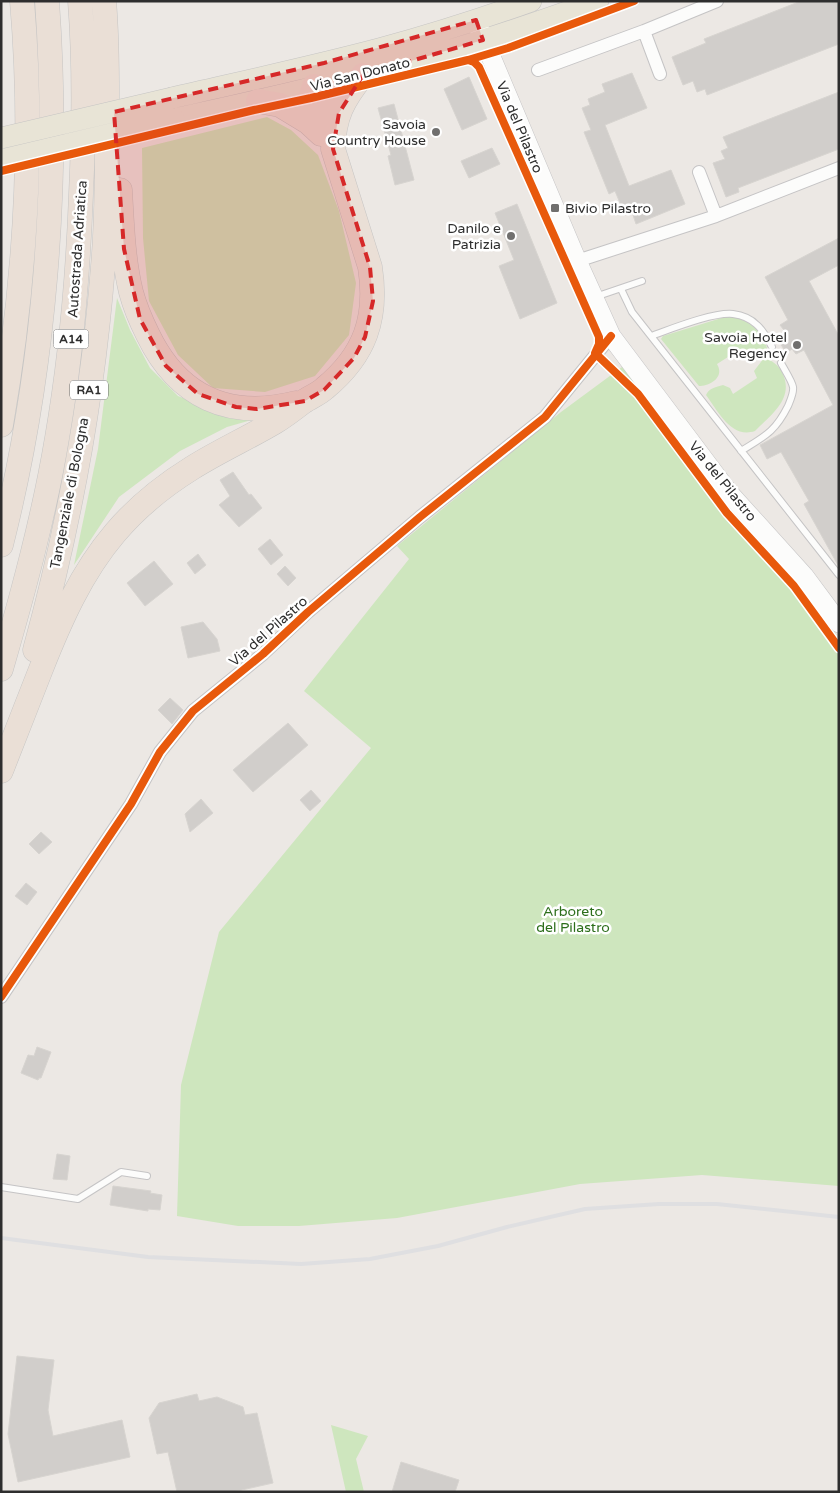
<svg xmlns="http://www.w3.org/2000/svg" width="840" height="1493" viewBox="0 0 840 1493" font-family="'Varela Round',sans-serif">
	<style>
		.green { fill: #cee6be }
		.building { fill: #d1cecb; stroke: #d7d4d0 }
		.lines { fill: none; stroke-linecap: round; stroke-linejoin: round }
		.lane-casing { stroke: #c5c4c5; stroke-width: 8 }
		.street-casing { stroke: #c5c4c5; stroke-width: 14 }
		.secondary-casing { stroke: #c5c4c5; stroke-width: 20 }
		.primary-casing { stroke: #c6c5c4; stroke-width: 22 }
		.highway-casing { stroke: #c6c5c4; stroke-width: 25 }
		.lane { stroke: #fcfcfb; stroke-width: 6 }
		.street { stroke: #fcfcfb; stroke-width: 12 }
		.secondary { stroke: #fcfcfb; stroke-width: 19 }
		.primary { stroke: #e8e4d6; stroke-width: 21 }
		.highway { stroke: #eadfd6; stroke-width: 24 }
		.rail { stroke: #dfdfe1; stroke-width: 4 }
		.primary-bridge-casing { stroke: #c6c5c4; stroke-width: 22; stroke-linecap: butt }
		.primary-bridge { stroke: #e8e4d6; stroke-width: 21 }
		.cycleway-casing { stroke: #fff; stroke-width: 11 }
		.cycleway { stroke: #e8590c; stroke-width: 8 }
		.marked { fill: #d62828; fill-opacity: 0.2; stroke: #d62828; stroke-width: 4; stroke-dasharray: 10 6; stroke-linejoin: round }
		.poi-dot { fill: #706f6e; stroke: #fff; stroke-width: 2 }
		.labels { text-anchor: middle; stroke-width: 5; stroke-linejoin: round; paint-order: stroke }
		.shield { fill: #fff; stroke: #6d6d6d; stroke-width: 1 }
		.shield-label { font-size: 12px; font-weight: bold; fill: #2e2e2e }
		.street-label { font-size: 14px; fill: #2e2e2e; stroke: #fff }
		.poi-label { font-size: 14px; fill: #2e2e2e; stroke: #fff; text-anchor: end }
		.park-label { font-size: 14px; fill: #2c6e1b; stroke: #fff }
	</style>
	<rect width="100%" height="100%" fill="#ece8e4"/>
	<path class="green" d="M267,117L291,130L318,155L339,211L356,283L349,335L315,376L265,392L213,388L178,355L149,301L143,238L142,148Z
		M117,298L130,330L150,368L178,396L217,412L255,419L227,427L180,451L119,497L74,565L98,449Z
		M728,316C748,319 761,329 767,348C763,356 755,358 747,357L742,350H739L717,364C725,377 710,386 699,386L661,339L663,336Z
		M764,358C772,360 778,365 782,372C795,398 772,414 755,431C731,439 718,411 706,395C709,388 716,387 723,385L730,388L733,394L757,378L754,371Z
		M622,367L744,525L795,579L839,638V1186L702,1175L580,1184L397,1218L299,1226H238L177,1216L181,1085L219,932L371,748L304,691L409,559L397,546L561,412Z
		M331,1425L368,1436L356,1459L364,1492H346Z"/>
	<path class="building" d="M801,1H839V44L707,95L705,89L697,92L693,81L683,85L672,57L706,43L704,39Z
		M632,73L647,108L605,125L629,186L671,170L685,204L636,224L632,212L625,215L615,191L609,194L584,132L591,130L582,108L590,105L588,99L605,92L602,84Z
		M469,77L487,119L462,130L444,89Z
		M839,92V149L738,188L739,192L726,197L713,163L725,159L721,151L728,148L723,137Z
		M394,104L414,180L395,185L388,156L391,155L378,108Z
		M492,148L500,164L469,178L461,161Z
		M517,204L557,303L520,319L499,266L514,260L495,213Z
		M839,238V265L809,281L839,336V567L804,504L809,501L781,452L767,459L760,445L833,405L804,350L796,354L792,349L786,353L778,339L787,334L780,325L788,320L765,277Z
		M233,472L249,495L251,494L262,508L239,527L219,505L230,496L220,480Z
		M270,539L283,555L271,565L258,549Z
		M198,554L206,565L195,574L187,563Z
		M154,561L173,584L145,606L127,583Z
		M285,566L296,578L288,586L277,574Z
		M203,622L217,639L220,651L188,658L181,627Z
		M170,698L183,710L172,724L158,710Z
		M288,723L308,745L253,792L233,770Z
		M311,790L321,801L310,811L300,800Z
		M201,799L213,813L190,832L185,814Z
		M41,832L52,842L39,854L29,844Z
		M26,883L37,892L27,905L15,896Z
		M37,1047L51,1052L41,1078H39L38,1080L21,1073L28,1055L34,1056Z
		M57,1154L70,1156L67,1180L53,1179Z
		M113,1186L151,1191L150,1193L162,1195L160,1210L148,1209V1211L110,1205Z
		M17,1356L54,1360L48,1410L53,1436L122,1420L130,1457L18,1482L8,1434Z
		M197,1394L199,1401L217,1397L243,1407L245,1415L257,1413L273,1483L233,1492H177L168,1452L157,1454L149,1418L159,1403Z
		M401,1462L459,1480L455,1492H392Z"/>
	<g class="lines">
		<g class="lane-casing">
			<path id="lane" d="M621,289L632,312L839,575
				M595,297L642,281
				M651,336C671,329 713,312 733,314C741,315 751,319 757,325C764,331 768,340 772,347
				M741,451C765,436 775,432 788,406C790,401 794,393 793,387C792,381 784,369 781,363
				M1,1187L78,1199L121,1172L147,1176"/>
		</g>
		<g class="street-casing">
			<path id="street" d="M644,31L717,1
				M538,70L644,31L660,74
				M699,172L716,216
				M577,261L716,216L839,168
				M1,997L131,804L160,752L193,711L263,654L308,612L420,517L545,417L611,336"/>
		</g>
		<g class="secondary-casing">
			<path id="secondary" d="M478,26L577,261L611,336L729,493L804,576L839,623"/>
		</g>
		<g class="primary-casing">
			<path id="primary" d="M172,98C241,82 311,67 379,49C430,35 481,19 531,1
				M174,119C278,97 382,72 483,40C522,28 560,14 598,1"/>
		</g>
		<g class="highway-casing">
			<path id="highway" d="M258,101L280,105L308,122L321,134
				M320,133C314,117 307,103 314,86C333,94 332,111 334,129
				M120,190C122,224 123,259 131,292C135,307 141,321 148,335C178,397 229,420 296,403
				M1,425C25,286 34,142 22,1
				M1,545C45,371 60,180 47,1
				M35,650C69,526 93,396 103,266C107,222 107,178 107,134C107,90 108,45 104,1
				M1,669C23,593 44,516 57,438C71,357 78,275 81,194C84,130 85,65 80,1
				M1,771C14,737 28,703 41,669C60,621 81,573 115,533C137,507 163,486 192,468C219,451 248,438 275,422C285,416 294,409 303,402C310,397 319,394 325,388C365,355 378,318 370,267L333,149C334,116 343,100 363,75"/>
		</g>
		<use href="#lane" class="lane"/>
		<use href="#street" class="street"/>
		<use href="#secondary" class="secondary"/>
		<use href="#primary" class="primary"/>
		<use href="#highway" class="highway"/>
		<path class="rail" d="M1,1238L148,1257L301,1264L370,1259L438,1246L507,1227L585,1209L659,1204H717L839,1217"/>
		<g class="primary-bridge-casing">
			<path id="primary-bridge" d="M1,138L172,98
				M1,160L174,119"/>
		</g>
		<use href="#primary-bridge" class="primary-bridge"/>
		<g class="cycleway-casing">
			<path id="cycleway" d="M468,60L474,62L479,67L599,337V344L595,353L638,394L727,513L794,586L839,648
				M1,171L254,110L311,98L468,60L508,48L634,1
				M1,997L131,804L160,752L193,711L263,654L308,612L420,517L545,417L611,336"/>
		</g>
		<use href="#cycleway" class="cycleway"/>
	</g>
	<path class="marked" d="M476,20L483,40L363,75L339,113L333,149L370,267L373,301L365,337L354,358L324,390L305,401L257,409L236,407L198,394L166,366L140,319L124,249L114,112L324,63Z"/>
	<g class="poi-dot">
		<circle cx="436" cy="132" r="5"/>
		<rect x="550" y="203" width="10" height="10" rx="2.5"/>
		<circle cx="511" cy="236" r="5"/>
		<circle cx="797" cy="345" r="5"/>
	</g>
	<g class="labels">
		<g class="shield">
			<rect x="53.5" y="329.5" width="35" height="19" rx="4"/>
			<rect x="70" y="380.5" width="38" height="19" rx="4"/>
		</g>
		<g class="shield-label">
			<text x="71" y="343">A14</text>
			<text x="89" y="394">RA1</text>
		</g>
		<g class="street-label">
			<text transform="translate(360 74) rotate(-14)" y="5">Via San Donato</text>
			<text transform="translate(520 127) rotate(67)" y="5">Via del Pilastro</text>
			<text transform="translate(77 249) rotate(-86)" y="5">Autostrada Adriatica</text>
			<text transform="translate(723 481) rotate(51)" y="5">Via del Pilastro</text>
			<text transform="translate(69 493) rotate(-79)" y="5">Tangenziale di Bologna</text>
			<text transform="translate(268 631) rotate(-41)" y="5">Via del Pilastro</text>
		</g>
		<g class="poi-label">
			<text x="426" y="129">Savoia<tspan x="426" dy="16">Country House</tspan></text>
			<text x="565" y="213" text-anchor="start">Bivio Pilastro</text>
			<text x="501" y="233">Danilo e<tspan x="501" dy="16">Patrizia</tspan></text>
			<text x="787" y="342">Savoia Hotel<tspan x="787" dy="16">Regency</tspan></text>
		</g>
		<g class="park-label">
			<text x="573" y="916">Arboreto<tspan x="573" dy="16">del Pilastro</tspan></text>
		</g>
	</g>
	<rect width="840" height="1493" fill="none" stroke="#2e2e2e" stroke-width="5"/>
</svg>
